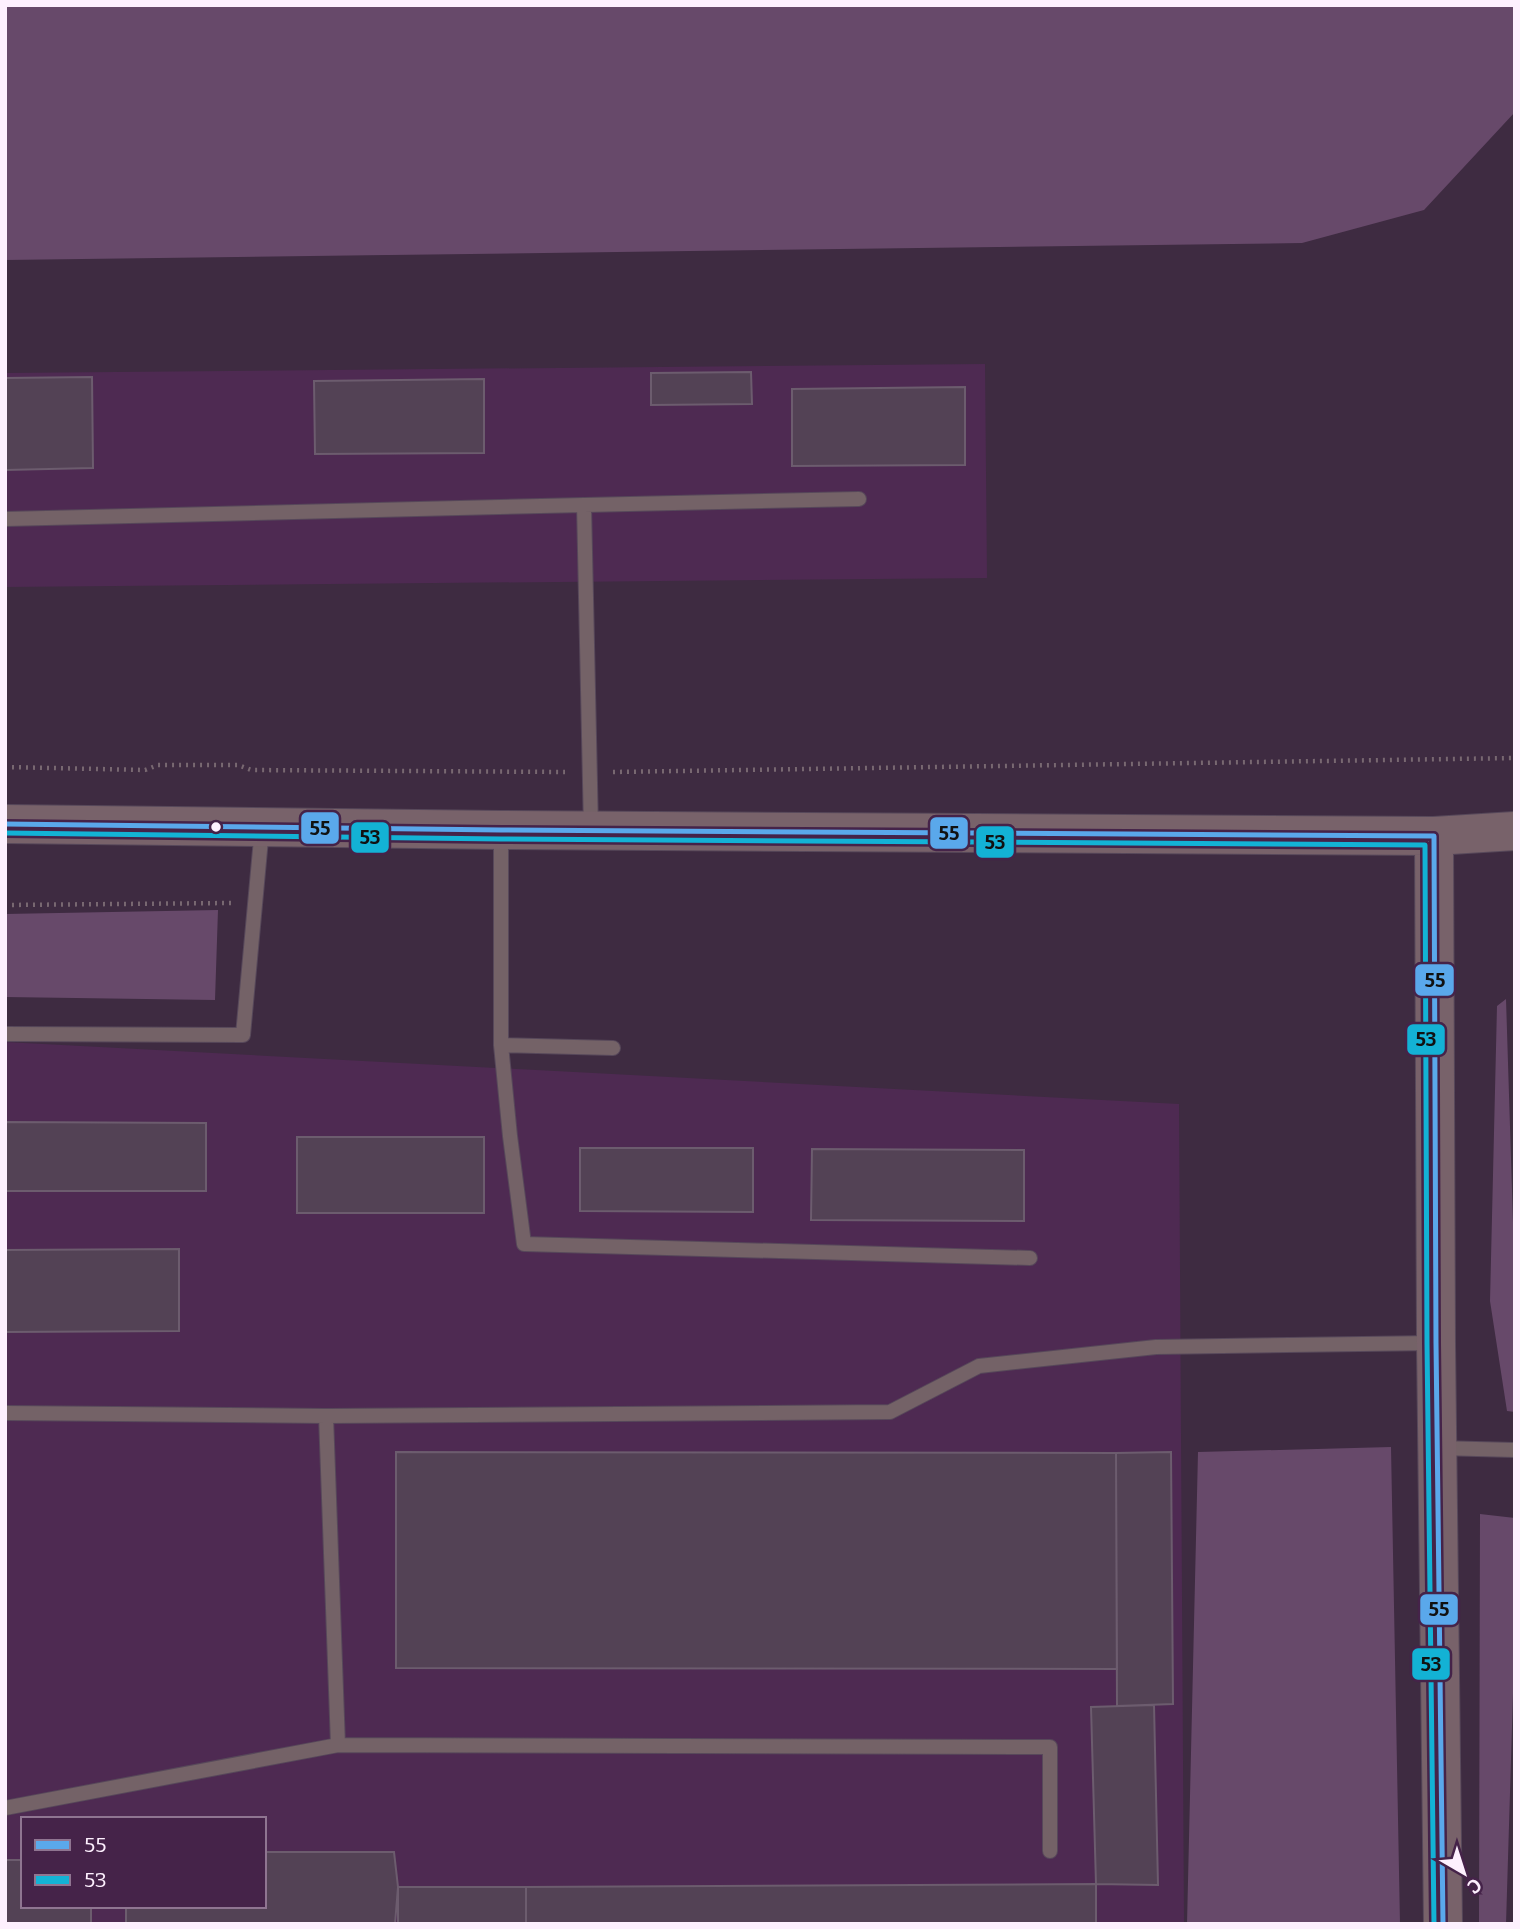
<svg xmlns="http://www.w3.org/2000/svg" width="1520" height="1929" viewBox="0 0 1520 1929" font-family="Bitter,serif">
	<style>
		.built { fill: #4e2a52; fill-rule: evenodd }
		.green { fill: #67496a }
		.building { fill: #534255; stroke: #6c5c6e; stroke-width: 2 }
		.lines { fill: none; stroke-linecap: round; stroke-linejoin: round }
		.lane-casing { stroke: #57485a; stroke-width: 16 }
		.secondary-casing { stroke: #57485a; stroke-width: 40 }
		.path { stroke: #786871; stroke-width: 4.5; stroke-dasharray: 2 5; stroke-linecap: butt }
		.lane { stroke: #746267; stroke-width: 14 }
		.secondary { stroke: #78626a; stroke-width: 38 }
		.bus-1-casing { stroke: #452349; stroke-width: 10 }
		.bus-2-casing { stroke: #452349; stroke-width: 10 }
		.bus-1 { stroke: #5aa8eb; stroke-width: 5 }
		.bus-2 { stroke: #13b2d5; stroke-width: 5 }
		.bus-dot { fill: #fdf0fe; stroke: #452349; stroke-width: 2.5 }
		.line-badge { stroke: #452349; stroke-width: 2.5 }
		.pale-badge-label { font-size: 19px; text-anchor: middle; font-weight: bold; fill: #111 }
	</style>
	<rect width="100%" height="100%" fill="#3e2b41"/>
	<path class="built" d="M985,364L987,578L5,587V373Z
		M5,1042L1179,1104L1184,1924H5ZM23,1819H264V1906H23Z"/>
	<path class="green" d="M5,5H1515V112L1424,210L1302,243L5,260Z
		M218,910L215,1000L5,997V914Z
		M1506,999L1515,1286V1412L1507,1411L1490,1301L1497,1006Z
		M1391,1447L1400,1924H1187L1198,1452Z
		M1480,1514L1515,1518V1628L1506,1924H1479Z"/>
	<path class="building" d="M751,372L752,404L651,405V373Z
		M92,377L93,468L5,470V378Z
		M484,379V453L315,454L314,381Z
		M965,387V465L792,466V389Z
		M5,1122L206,1123V1191H5Z
		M297,1137H484V1213H297Z
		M580,1148H753V1212L580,1211Z
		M812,1149L1024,1150V1221L811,1220Z
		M179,1249V1331L5,1332V1250Z
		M396,1452L1116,1453L1117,1669L396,1668Z
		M1171,1452L1173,1704L1117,1706L1116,1453Z
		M1154,1705L1158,1885L1096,1884L1091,1707Z
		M264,1852H394L398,1887L395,1924H126V1906H264Z
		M5,1860H23V1906H91V1924H5Z
		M1096,1884V1924H526V1887Z
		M398,1887H526V1924H398Z"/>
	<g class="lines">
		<g class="lane-casing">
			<path id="lane" d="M5,519L584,505
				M591,829L584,505L859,499
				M501,831V1045L613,1048
				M5,1034L243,1035L262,828
				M501,1045L510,1136L524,1244L1030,1258
				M5,1413L326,1416L890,1412L979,1366L1156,1347L1434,1343
				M1438,1448L1515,1450
				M338,1745L1050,1747V1851
				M5,1808L338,1745L326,1416"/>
		</g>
		<g class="secondary-casing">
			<path id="secondary" d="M5,824L501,830L1434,836L1515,831
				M1434,836L1436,1343L1443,1924"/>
		</g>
		<path class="path" d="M5,767L145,770L158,765H238L251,770L565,772
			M613,772L1515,758
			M5,905L231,903"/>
		<use href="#lane" class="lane"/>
		<use href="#secondary" class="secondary"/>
		<g class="bus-1-casing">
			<path id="bus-1" d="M5,824L501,830L1434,836L1436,1343L1443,1924"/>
		</g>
		<g class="bus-2-casing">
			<path id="bus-2" d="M5,833L501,839L1425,845L1427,1343L1434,1924"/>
		</g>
		<use href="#bus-1" class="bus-1"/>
		<use href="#bus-2" class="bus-2"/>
	</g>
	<circle class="bus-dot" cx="216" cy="827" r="6"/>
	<g class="line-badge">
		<rect x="300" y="811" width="40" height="34" rx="7" fill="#5aa8eb"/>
		<rect x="929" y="816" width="40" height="34" rx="7" fill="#5aa8eb"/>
		<rect x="350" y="821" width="40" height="33" rx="7" fill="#13b2d5"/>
		<rect x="975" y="825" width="40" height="34" rx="7" fill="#13b2d5"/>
		<rect x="1414" y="963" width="41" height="34" rx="7" fill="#5aa8eb"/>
		<rect x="1406" y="1023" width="40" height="33" rx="7" fill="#13b2d5"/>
		<rect x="1419" y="1593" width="40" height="33" rx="7" fill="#5aa8eb"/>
		<rect x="1411" y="1647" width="40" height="34" rx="7" fill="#13b2d5"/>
	</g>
	<g class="pale-badge-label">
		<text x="320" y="835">55</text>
		<text x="949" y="840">55</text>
		<text x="370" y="844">53</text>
		<text x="995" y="849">53</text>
		<text x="1435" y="987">55</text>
		<text x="1426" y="1046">53</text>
		<text x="1439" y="1616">55</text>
		<text x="1431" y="1671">53</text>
	</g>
	<rect width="1520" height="1929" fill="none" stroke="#fdf0fe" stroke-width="14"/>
	<rect x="21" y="1817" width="245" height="91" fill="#452349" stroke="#8f7591" stroke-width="2"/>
	<rect x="35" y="1840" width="35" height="10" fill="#5aa8eb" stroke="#8f7591" stroke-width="2"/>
	<text x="84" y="1852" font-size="21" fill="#fdf0fe">55</text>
	<rect x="35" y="1875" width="35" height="10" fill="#13b2d5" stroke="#8f7591" stroke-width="2"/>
	<text x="84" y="1887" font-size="21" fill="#fdf0fe">53</text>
	<g transform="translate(1464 1873) rotate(141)" stroke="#452349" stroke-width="5" paint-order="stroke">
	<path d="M0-5L12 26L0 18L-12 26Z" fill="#fdf0fe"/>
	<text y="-10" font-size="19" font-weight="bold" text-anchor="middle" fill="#fdf0fe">С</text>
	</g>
</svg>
